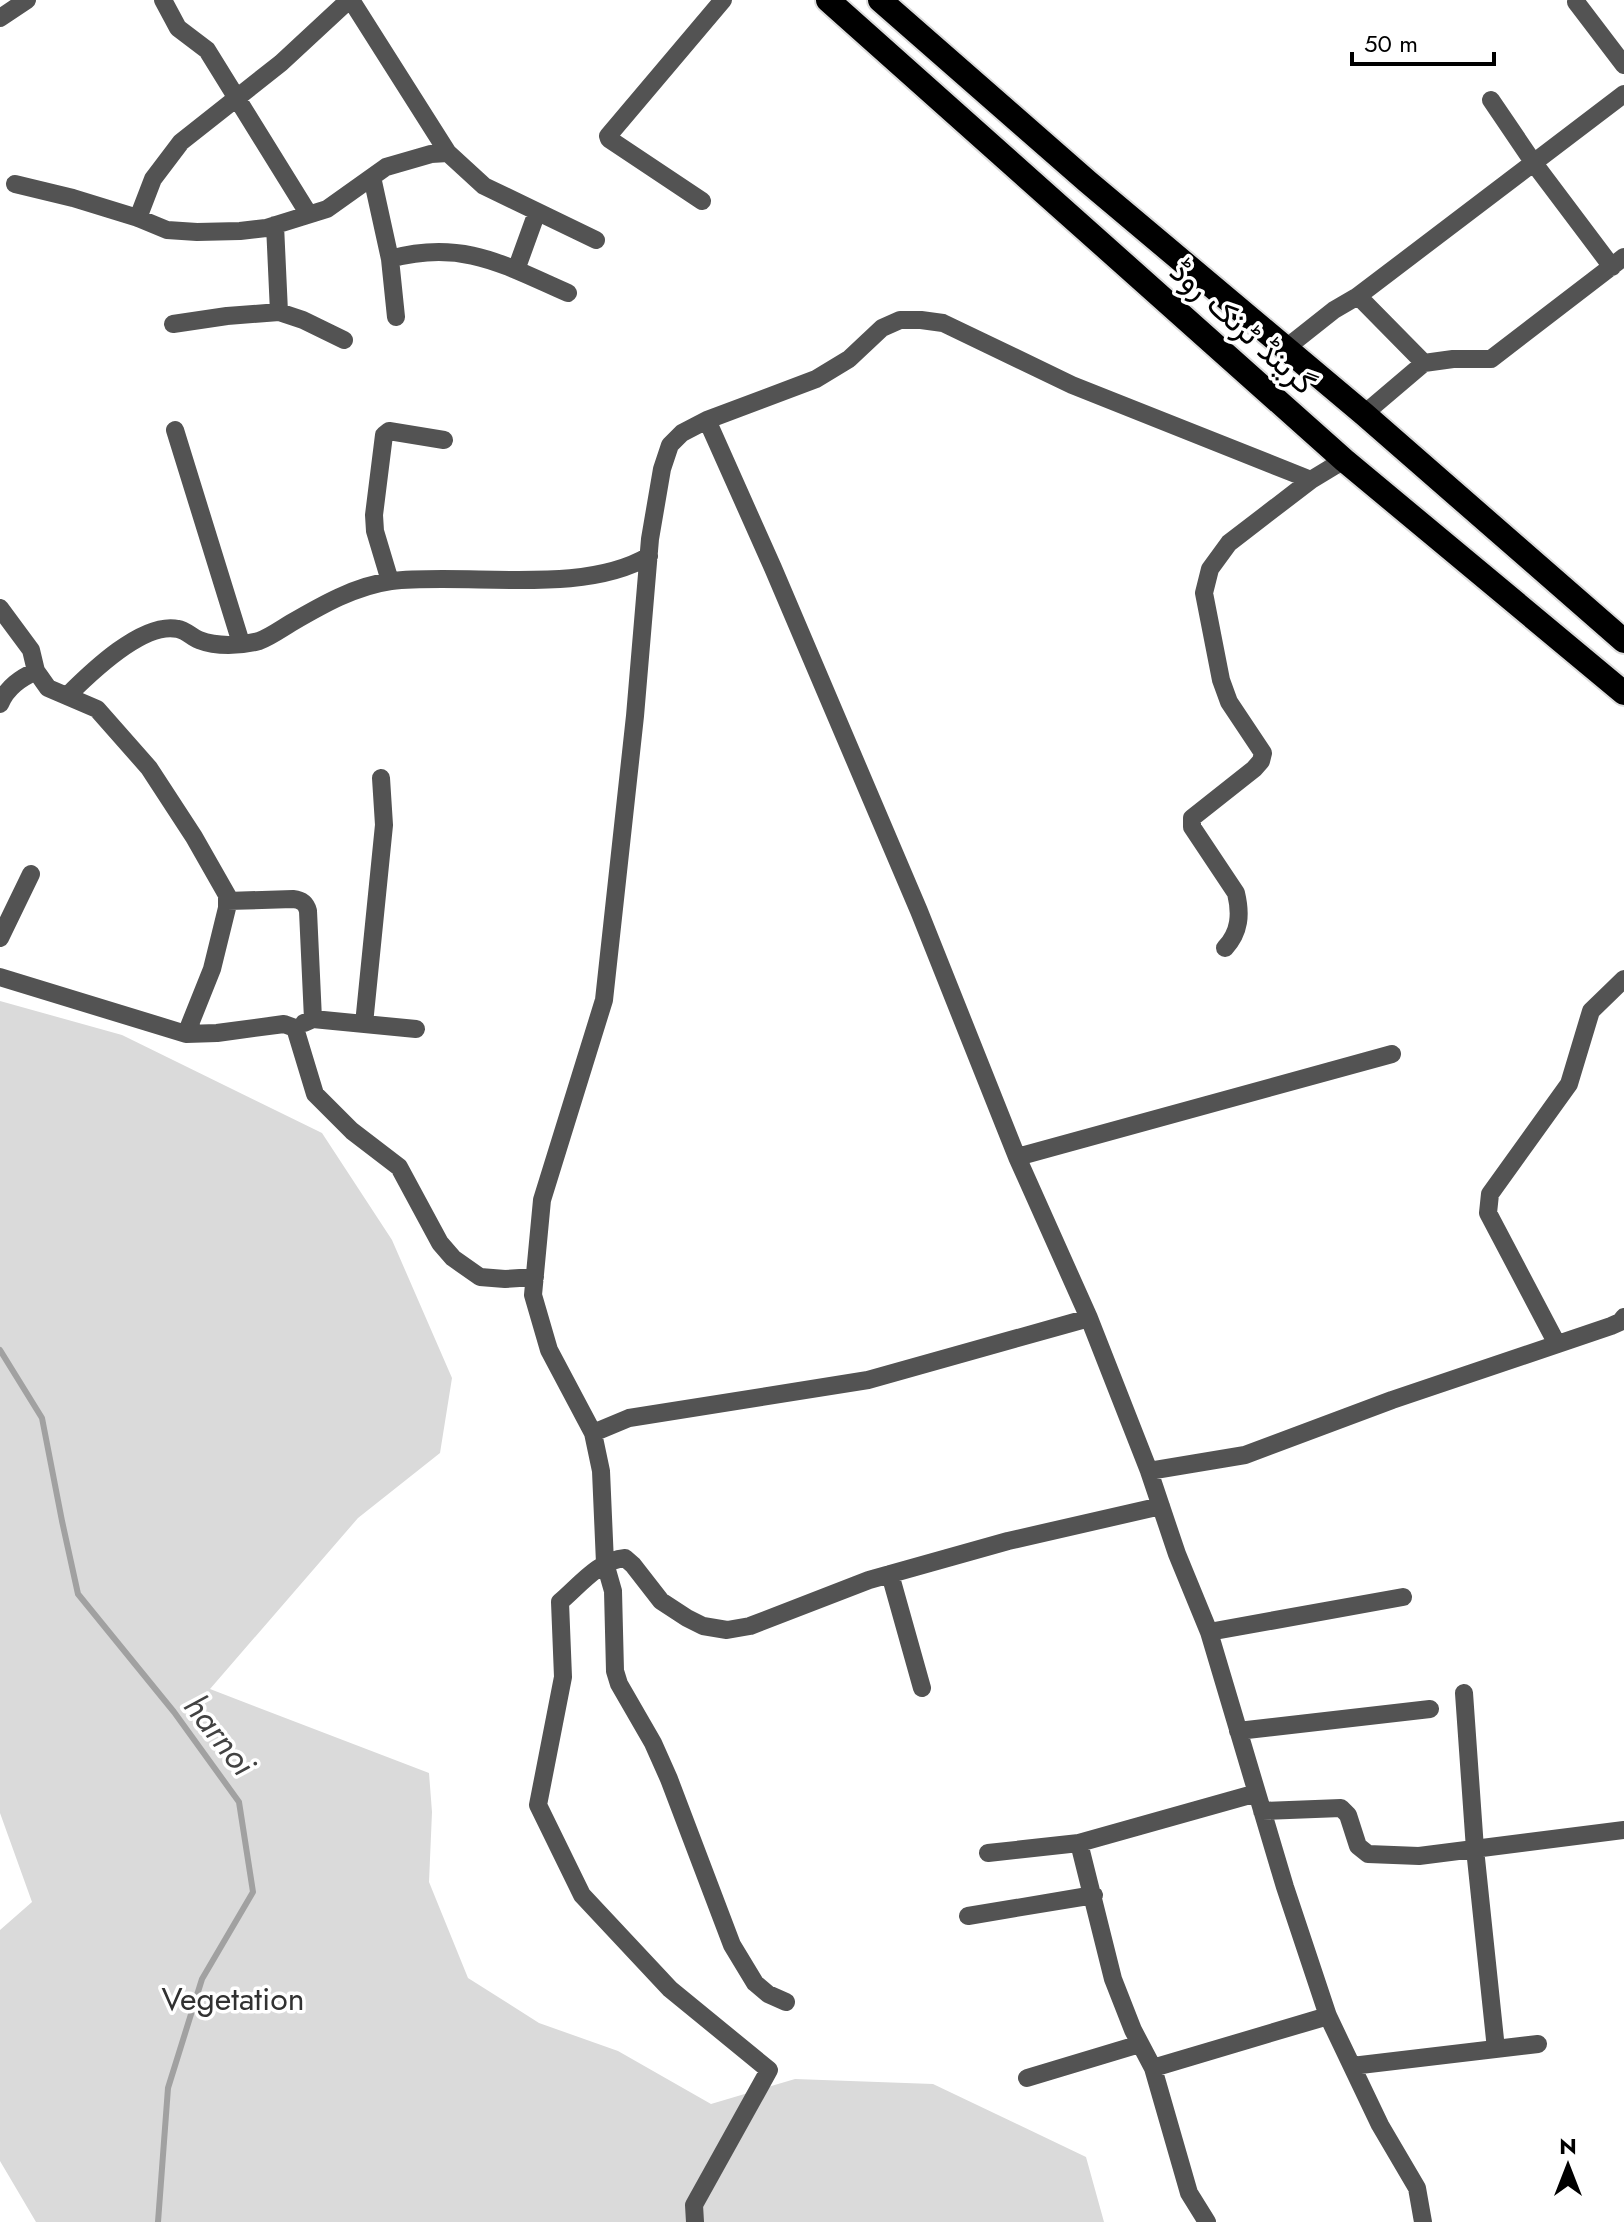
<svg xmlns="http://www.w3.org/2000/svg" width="1624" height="2222" viewBox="0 0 1624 2222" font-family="Jost,Vazirmatn,sans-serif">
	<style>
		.green { fill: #dadada }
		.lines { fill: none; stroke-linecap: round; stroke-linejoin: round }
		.stream { stroke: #a1a1a1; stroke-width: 6 }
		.highway-casing { stroke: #dbdbdb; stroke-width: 28 }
		.minor { stroke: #535353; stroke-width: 18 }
		.highway { stroke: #000; stroke-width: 24 }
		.labels { text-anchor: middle; stroke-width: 7; stroke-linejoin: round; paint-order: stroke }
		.street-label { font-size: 32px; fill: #000; stroke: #fff }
		.park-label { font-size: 32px; fill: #313131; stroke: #fff }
		.water-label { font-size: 34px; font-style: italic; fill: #424242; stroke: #fff }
	</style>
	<rect width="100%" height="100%" fill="#fff"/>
	<path class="green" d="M0,1001L122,1035L322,1133L392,1240L452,1378L440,1453L358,1518L210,1689L429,1773L432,1812L429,1882L468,1978L539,2023L618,2051L711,2104L795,2079L933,2084L1086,2157L1104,2222H36L0,2161V1930L32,1902L0,1813Z"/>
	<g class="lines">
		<path class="stream" d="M0,1350L42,1418L62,1521L78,1594L174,1712L239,1802L253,1892L202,1979L168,2088L158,2222"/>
		<g class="highway-casing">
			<path id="highway" d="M828,0L1344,460L1624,693
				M880,0L1088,182L1364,414L1624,641"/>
		</g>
		<path class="minor" d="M163,0L178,28L207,50L308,213
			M351,0L448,153
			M1576,2L1624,65
			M0,18L27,0
			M1491,100L1533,162L1612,267
			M372,177L390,259L396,317
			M15,184L73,198L138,218L167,230L197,232L240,231L266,228L327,209L386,167L431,154L448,153L484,186L596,240
			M702,201L609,139L608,136L723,0
			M138,218L153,179L181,142L281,63L349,0
			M275,225L279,312
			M390,259C462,239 504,265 568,293
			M516,270L537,212
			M173,324L227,316L279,312L303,320L344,340
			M1286,348L1334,310L1358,296
			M1424,363L1358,296L1624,94
			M1364,414L1424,363L1453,359H1491L1624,257
			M707,420L773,568L919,911L1017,1157L1089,1318L1149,1471
			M175,430L241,643
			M390,581L375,531L374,515L384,435L389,431L444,440
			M0,608L31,650L36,671L48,688L97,709L149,768L194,837L227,895V908L212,969L186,1034
			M67,696C90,673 143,621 178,629C185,630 192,637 199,640C217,647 240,646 259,641C270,637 281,629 291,623C322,605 355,586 391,581C468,572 582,596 649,556
			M0,704C7,687 21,678 36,671
			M227,901L293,899C302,900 306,903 308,911L313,1019
			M0,938L31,874
			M1225,948C1240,932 1241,914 1236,893L1192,827V818L1254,769L1261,761L1263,753L1229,702L1221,680L1204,593L1210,569L1229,543L1311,480
			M0,977L186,1034L217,1033L284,1024L295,1028L315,1094L352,1131L399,1167L440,1243L453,1258L480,1277L505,1279L535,1277
			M304,1023L313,1019L416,1029
			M364,1024L384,825L381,778
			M1017,1157L1392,1054
			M1557,1344L1488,1213L1490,1194L1569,1084L1591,1011L1624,979
			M593,1433L629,1418L868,1380L1089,1318
			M890,1574L922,1688
			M1209,1632L1403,1597
			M1464,1693L1475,1849L1496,2049
			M1238,1731L1430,1709
			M1262,1811L1341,1808L1348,1815L1358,1846L1368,1854L1419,1856L1624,1830
			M1079,1843L1113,1979L1133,2030L1153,2068L1189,2193L1207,2222
			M988,1853L1079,1843L1257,1793
			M968,1916L1094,1895
			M786,2002L768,1994L755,1983L732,1945L669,1779L653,1743L619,1684L615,1671L613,1591L605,1563L601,1471L593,1433L549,1350L533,1295L542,1200L604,1000L635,716L650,539L662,469L670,445L682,433L707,420L816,379L849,359L882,328L900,320H921L943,323L1072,385L1311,480L1344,460
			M1352,2066L1538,2044
			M1153,2068L1328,2016
			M1027,2078L1140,2044
			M695,2222L694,2205L769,2070L670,1989L582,1895L538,1805L563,1677L560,1602C579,1586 599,1560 625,1558L633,1565L661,1601L687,1618L703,1626L727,1630L750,1626L869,1580L1008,1541L1161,1506
			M1423,2222L1417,2188L1380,2125L1328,2016L1285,1887L1209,1632L1177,1554L1149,1471L1245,1455L1392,1400L1611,1326L1620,1322L1624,1317"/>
		<use href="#highway" class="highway"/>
	</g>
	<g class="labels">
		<g class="street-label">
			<text transform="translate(1243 327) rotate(42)" y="11">گرینڈ ٹرنک روڈ</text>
		</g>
		<g class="park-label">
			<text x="233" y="2010">Vegetation</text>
		</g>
		<g class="water-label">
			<text transform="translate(220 1735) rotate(52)" y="12">harnoi</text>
		</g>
	</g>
	<g transform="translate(1568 2166)" stroke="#ffffff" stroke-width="6" paint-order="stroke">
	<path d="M0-6L14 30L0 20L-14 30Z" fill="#000000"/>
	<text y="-12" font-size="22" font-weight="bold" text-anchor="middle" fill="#000000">N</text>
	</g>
	<path d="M1352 52v12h142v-12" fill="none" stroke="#000000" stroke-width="4"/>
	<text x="1364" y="52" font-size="24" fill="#000000" stroke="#ffffff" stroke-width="6" paint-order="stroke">50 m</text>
</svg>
